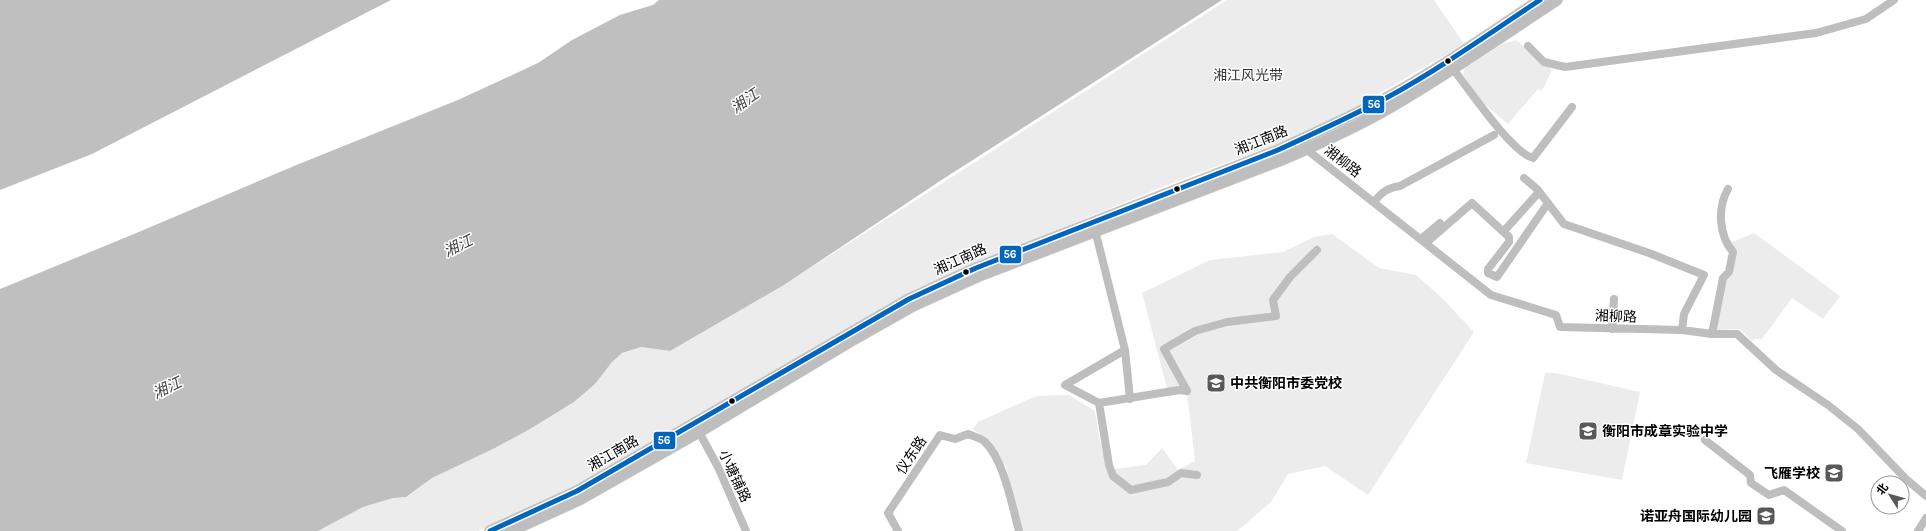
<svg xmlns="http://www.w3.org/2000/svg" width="1926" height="531" viewBox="0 0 1926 531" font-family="Karla,'Noto Sans SC',sans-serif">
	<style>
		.green { fill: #ececec }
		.water { fill: #bfbfbf }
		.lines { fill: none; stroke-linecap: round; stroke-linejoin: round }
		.major-casing { stroke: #dbdbdb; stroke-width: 12 }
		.minor { stroke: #bebebe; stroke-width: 8 }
		.major { stroke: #bebebe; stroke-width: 11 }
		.bus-1-casing { stroke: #fff; stroke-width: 8 }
		.bus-1 { stroke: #0065bd; stroke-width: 5 }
		.bus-dot { fill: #000; stroke: #fff; stroke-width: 1.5 }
		.labels { text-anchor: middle; stroke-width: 3; stroke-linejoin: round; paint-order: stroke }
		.park-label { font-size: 14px; fill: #333; stroke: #fff }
		.street-label { font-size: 14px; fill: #000; stroke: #fff }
		.poi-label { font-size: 14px; font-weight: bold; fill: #000; stroke: #fff; text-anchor: start }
		.water-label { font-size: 15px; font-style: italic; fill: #444; stroke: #fff }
		.line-badge { stroke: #fff; stroke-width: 1.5 }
		.badge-label { font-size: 11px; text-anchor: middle; font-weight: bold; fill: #fff }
	</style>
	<rect width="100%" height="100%" fill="#fff"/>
	<path class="green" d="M1227,0H1434L1464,44L1341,116L1289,139L1167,185L957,271L717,404L577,485L478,531H318L363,507L393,498L406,497L432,478L495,448L530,429L574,402L595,384L612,362L622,353L641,347L670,351L784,285Z
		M1516,40L1552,70L1542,91L1538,89L1508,124L1480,100L1463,74L1465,68L1502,44Z
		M1754,233L1840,296L1823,319L1792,298L1762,339H1755L1752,341L1740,329L1717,330L1721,299L1726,281L1732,274L1737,252L1730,243Z
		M1332,234L1379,268L1416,275L1443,299L1474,332L1368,495L1325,466L1288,474L1271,502L1237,531H1022L1006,467L988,440L973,429L978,422L1036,396L1069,395L1095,411L1099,436L1107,470L1146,465L1162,448L1178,470L1195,461L1187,393L1169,396L1142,293L1210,260L1283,252L1314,237Z
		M1545,373H1556L1640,392L1622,480L1526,463Z"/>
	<path class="water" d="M0,0H391L92,154L0,190Z
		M659,0H1222L940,181L784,285L670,351L641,347L622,353L612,362L595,384L574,402L530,429L495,448L432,478L406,497L393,498L363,507L318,531H0V289L134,234L294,166L458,100L538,63L572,40L620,15L653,5Z"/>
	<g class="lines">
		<g class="major-casing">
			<path id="major" d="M490,531L577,491L909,299L976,268L1278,150C1315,133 1352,116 1388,97C1441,68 1490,33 1540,0
				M511,531L579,500L699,432L851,341L913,306L979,276L1284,159C1321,143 1357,127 1391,107C1448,74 1502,36 1557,0"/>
		</g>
		<path class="minor" d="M1528,46L1544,62L1565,67L1816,33L1866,19L1894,0
			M1453,69C1469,89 1511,152 1533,158L1572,107
			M1306,149L1491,295L1556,315L1560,327L1682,330L1712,334H1737L1776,370L1828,405L1858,429L1906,479L1926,496
			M1524,178L1537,189L1564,224L1649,253L1704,275L1684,314L1682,330
			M1374,202C1382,192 1387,188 1400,186L1494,135
			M1095,230L1125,350L1130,399
			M1504,231L1539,192
			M1421,239L1440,223
			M1426,243L1472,203L1509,237V242L1488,269V273L1497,277L1548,203
			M1612,329L1614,299
			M1712,334L1723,278L1729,272L1733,252C1719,236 1717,208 1728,189
			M1187,391L1179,390L1099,403L1109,465L1113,476L1131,490L1168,482L1181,473L1197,475
			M1187,391L1164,349L1195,331L1227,322L1276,316L1273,300L1290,277L1317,250
			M1099,403L1065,385L1125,350
			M699,432L718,467L746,531
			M1705,440L1750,475L1751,483L1769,495L1784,490L1842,531
			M898,531L888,513L940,435L955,439L968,434C973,436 981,438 985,442C1004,460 1012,506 1019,531
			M1918,531L1926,518"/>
		<use href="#major" class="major"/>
		<g class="bus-1-casing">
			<path id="bus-1" d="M490,531L577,491L909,299L976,268L1278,150C1315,133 1352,116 1388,97C1441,68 1490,33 1540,0"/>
		</g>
		<use href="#bus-1" class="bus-1"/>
	</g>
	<defs>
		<g id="school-square" transform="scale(1)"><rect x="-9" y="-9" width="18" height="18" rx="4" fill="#595959" stroke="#fff"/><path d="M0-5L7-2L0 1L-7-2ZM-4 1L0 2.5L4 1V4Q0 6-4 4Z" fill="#fff"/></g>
	</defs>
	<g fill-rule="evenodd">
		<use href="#school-square" x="1216" y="383"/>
		<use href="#school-square" x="1588" y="431"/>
		<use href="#school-square" x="1834" y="473"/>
		<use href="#school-square" x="1766" y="516"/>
	</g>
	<g class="bus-dot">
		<circle cx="1448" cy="61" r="3.5"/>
		<circle cx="1177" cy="189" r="3.5"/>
		<circle cx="966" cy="272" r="3.5"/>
		<circle cx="732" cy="401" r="3.5"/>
	</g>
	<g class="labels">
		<g class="park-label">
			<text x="1248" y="80">湘江风光带</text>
		</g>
		<g class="street-label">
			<text transform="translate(1261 140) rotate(-22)" y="5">湘江南路</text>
			<text transform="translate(1343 161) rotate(38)" y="5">湘柳路</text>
			<text transform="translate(960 259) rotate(-24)" y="5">湘江南路</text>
			<text transform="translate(1616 316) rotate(2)" y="5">湘柳路</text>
			<text transform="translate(613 453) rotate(-30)" y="5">湘江南路</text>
			<text transform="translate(911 455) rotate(-56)" y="5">仪东路</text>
			<text transform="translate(735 476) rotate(65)" y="5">小塘铺路</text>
		</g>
		<g class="poi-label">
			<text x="1230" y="388">中共衡阳市委党校</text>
			<text x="1602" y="436">衡阳市成章实验中学</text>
			<text x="1820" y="478" text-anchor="end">飞雁学校</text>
			<text x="1752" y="521" text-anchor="end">诺亚舟国际幼儿园</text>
		</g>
		<g class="water-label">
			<text transform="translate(745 101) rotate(-35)" y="5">湘江</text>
			<text transform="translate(458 246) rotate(-26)" y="5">湘江</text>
			<text transform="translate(167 388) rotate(-26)" y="5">湘江</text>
		</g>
	</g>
	<g class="line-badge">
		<rect x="1362" y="95" width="23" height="19" rx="4" fill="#0065bd"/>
		<rect x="999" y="245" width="23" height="19" rx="4" fill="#0065bd"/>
		<rect x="653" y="431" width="23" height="19" rx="4" fill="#0065bd"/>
	</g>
	<g class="badge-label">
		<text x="1374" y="108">56</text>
		<text x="1010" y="258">56</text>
		<text x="664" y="444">56</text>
	</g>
	<g transform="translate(1890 495) rotate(307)"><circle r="19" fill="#ffffff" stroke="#999999"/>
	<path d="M0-3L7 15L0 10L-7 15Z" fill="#595959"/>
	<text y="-6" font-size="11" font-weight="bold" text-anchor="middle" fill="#000000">北</text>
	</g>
</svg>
